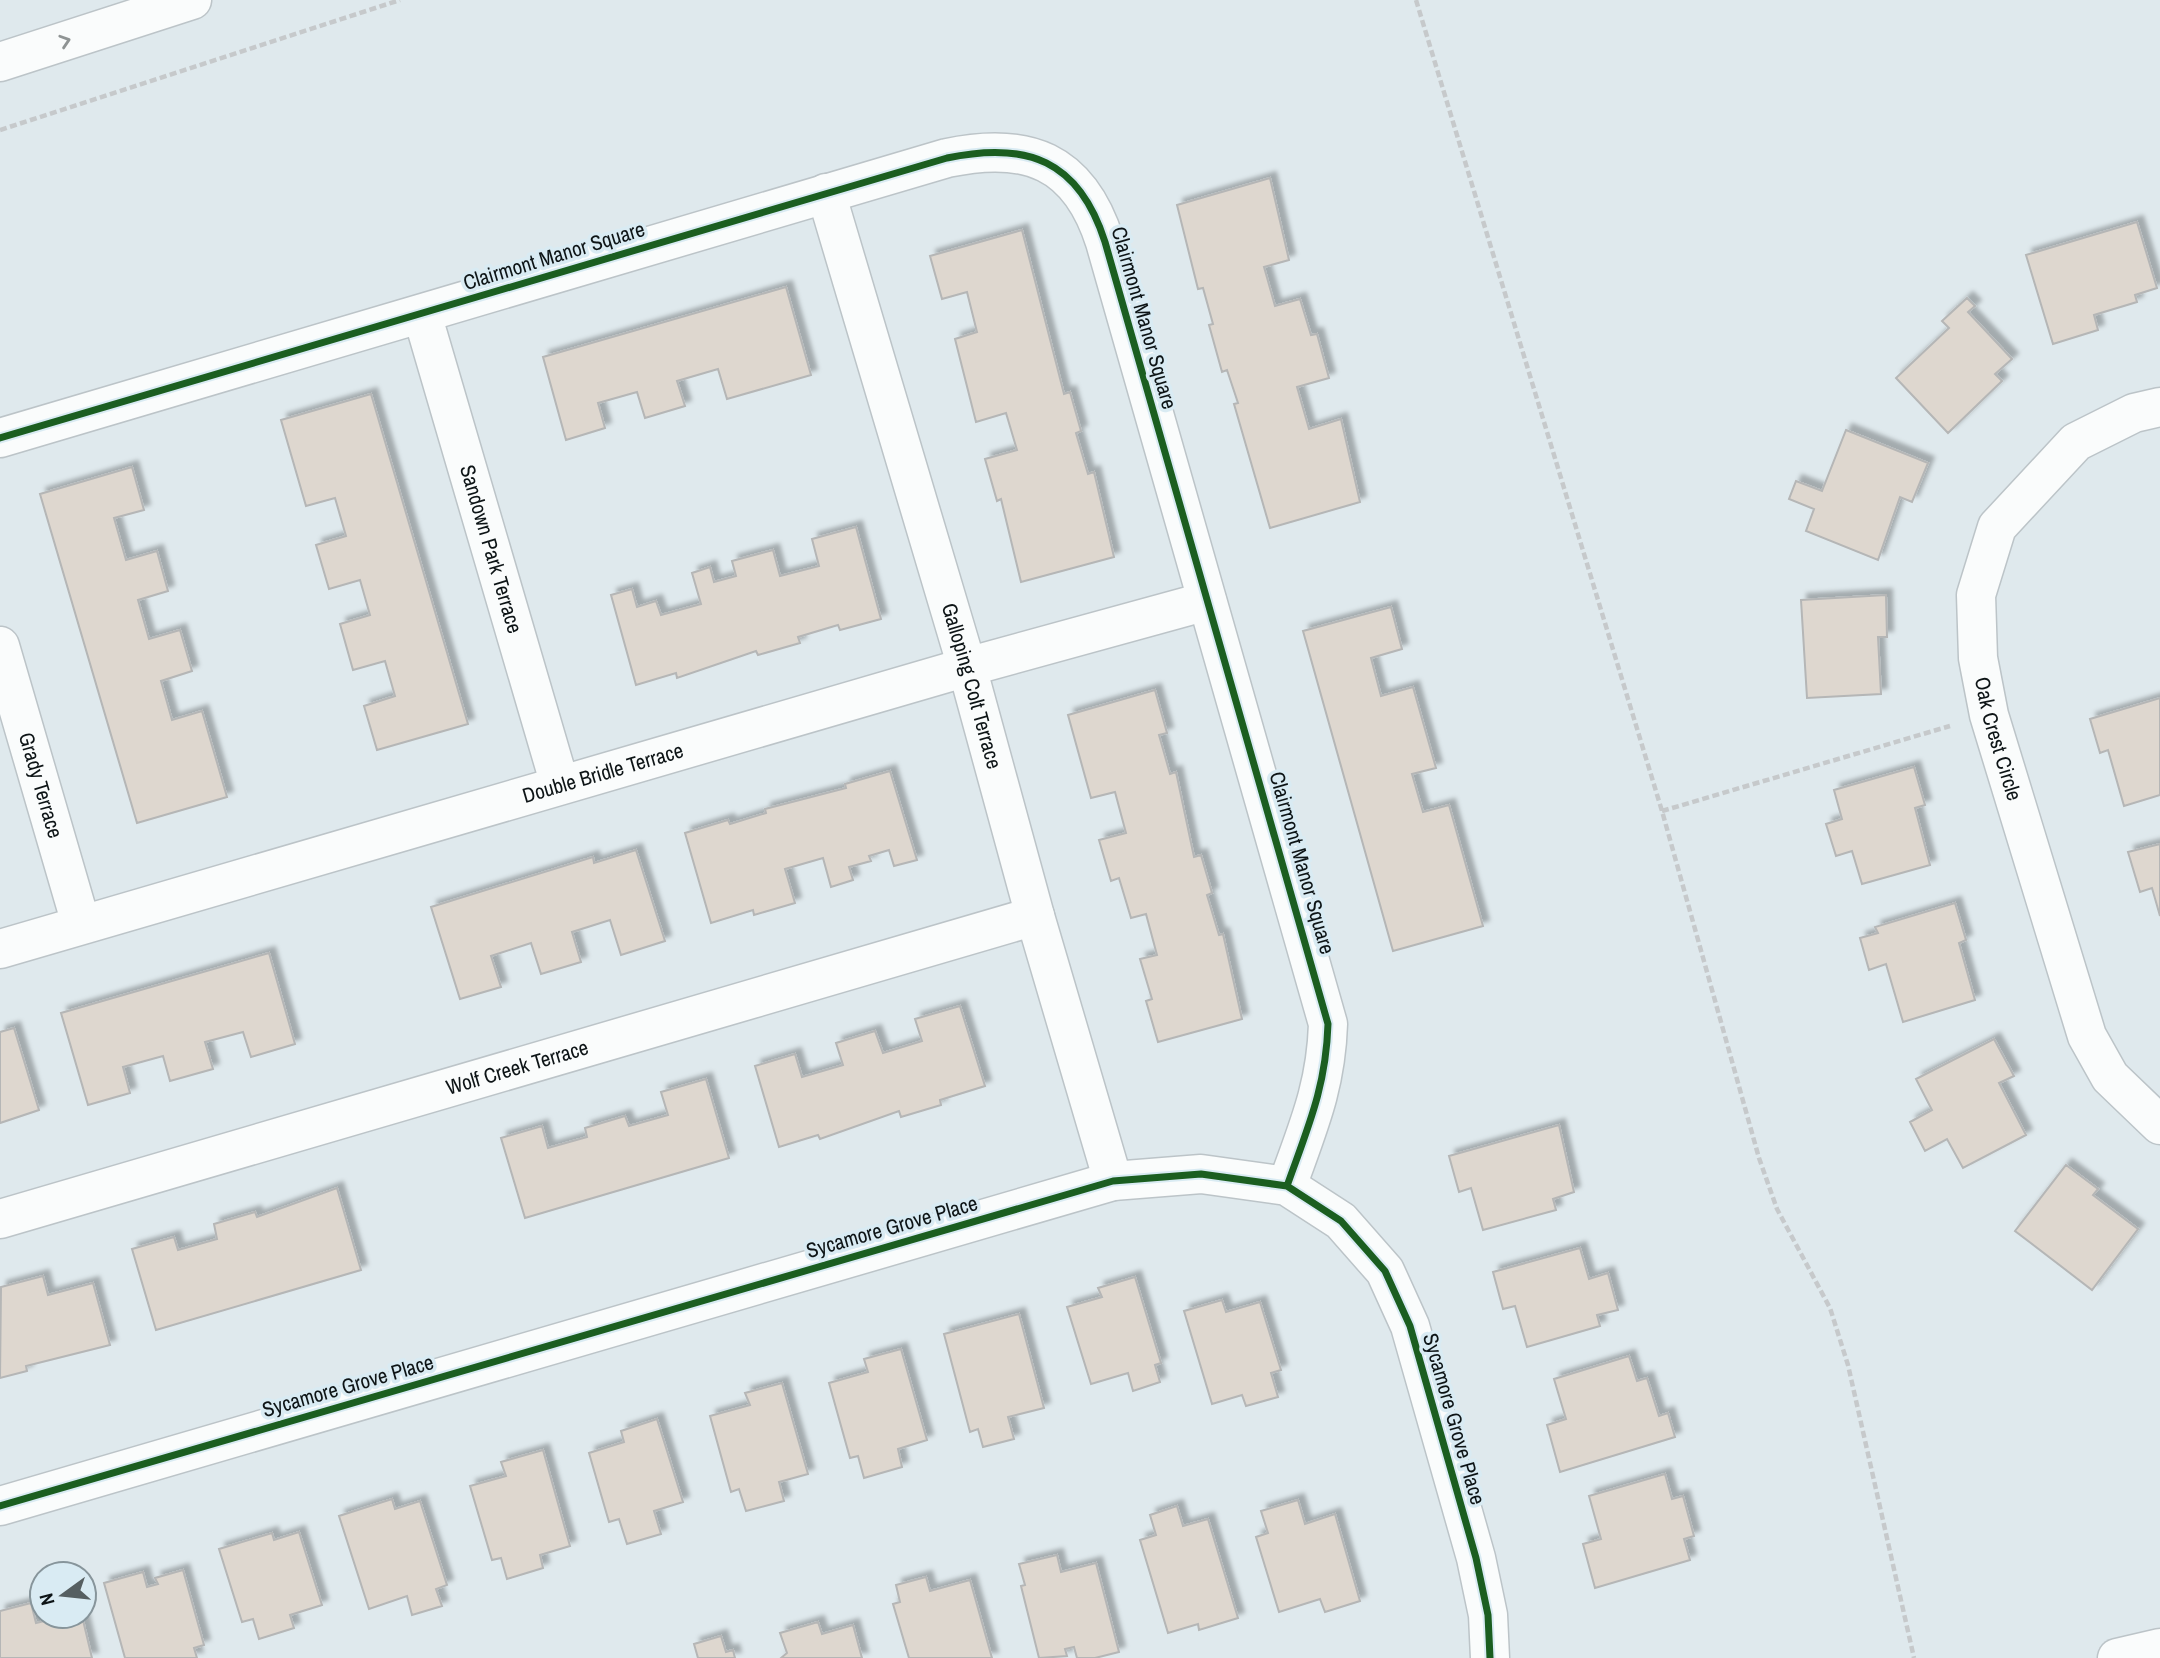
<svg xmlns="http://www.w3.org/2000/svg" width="2160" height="1658" viewBox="0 0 2160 1658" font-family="'Archivo Narrow',sans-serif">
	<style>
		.building { fill: #ded7cf; stroke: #b5b6b6; stroke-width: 2; filter: url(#shadow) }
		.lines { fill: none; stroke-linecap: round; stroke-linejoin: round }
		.street-casing { stroke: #bcc4c8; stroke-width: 41 }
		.primary-casing { stroke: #bcc4c8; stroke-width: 41 }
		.path { stroke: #c6c9cb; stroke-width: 4.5; stroke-dasharray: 7 3.5; stroke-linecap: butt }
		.street { stroke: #fafcfc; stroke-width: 38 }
		.primary { stroke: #fafcfc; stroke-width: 38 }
		.cycleway-casing { stroke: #d9ebf3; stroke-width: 11 }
		.cycleway { stroke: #1b5e20; stroke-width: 7 }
		.oneway { stroke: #8f9494 }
		.labels { text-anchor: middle; stroke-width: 7; stroke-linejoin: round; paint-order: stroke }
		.street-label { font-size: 21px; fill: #0d1416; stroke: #d9ebf3 }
	</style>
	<defs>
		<filter id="shadow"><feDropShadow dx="6" dy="-6" stdDeviation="2" flood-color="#0004"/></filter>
	</defs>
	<rect width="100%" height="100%" fill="#dfe9ed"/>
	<path class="building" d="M1270,178L1289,260L1264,267L1275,306L1300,299L1311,335L1317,334L1329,378L1297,387L1309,429L1341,419L1360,502L1270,528L1234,404L1238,403L1227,370L1222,372L1209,325L1213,324L1203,288L1198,289L1177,205Z
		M2137,222L2157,288L2135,295L2137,302L2094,315L2098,330L2053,344L2026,255Z
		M1022,230L1064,394L1070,392L1081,431L1076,433L1088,474L1094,472L1114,557L1021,582L1001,499L997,501L985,459L1017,450L1006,413L976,422L955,339L977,332L967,292L942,299L930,256Z
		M786,287L811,375L727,399L718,369L677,381L685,406L645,418L637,392L598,403L605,428L566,440L543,357Z
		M1967,298L1975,306L1968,312L2012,359L1995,374L2002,381L1948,433L1896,378L1949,328L1942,321Z
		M371,394L468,724L377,750L364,706L395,696L385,661L353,670L340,624L370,615L360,580L329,589L316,545L346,536L335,498L306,506L281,420Z
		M1846,430L1928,463L1912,502L1900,497L1878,560L1806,531L1814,509L1789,499L1796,481L1822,491Z
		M132,467L144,510L114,518L126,560L157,551L168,591L138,600L149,639L180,630L192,671L161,681L172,720L202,711L227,797L137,823L40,494Z
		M856,527L881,619L840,630L838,625L798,637L800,643L758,655L756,651L677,678L676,673L636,685L611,595L632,589L637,607L656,601L661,615L701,604L692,573L710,567L714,582L736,576L732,561L773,550L780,576L819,566L812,539Z
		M1886,595L1887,637H1878L1881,694L1807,698L1801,600Z
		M1391,607L1402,649L1371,658L1381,696L1413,687L1436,768L1412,774L1423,812L1449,805L1483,926L1393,951L1303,631Z
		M1155,690L1167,733L1159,735L1170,774L1176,772L1194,857L1201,855L1212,893L1207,895L1219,935L1223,934L1242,1019L1158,1042L1146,1001L1152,999L1140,959L1157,955L1146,914L1131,918L1119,878L1111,881L1099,840L1126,833L1115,792L1091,798L1068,715Z
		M2160,698V795L2124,806L2108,750L2100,753L2090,719Z
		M1914,767L1925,805L1915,808L1930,865L1862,884L1852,851L1836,856L1826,824L1842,819L1834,790Z
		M890,771L917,860L894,866L889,850L869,856L871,861L849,867L853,880L831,887L823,858L785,869L795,903L754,915L753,910L711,923L685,833L728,820L730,824L766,813L765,809L846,788L845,784Z
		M2160,844V916L2152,888L2140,892L2128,852Z
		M636,850L665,941L621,955L610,920L572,932L581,962L541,974L531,943L491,956L501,987L460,999L431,907L593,857L594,863Z
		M1955,903L1966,940L1959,943L1975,1000L1903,1022L1886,964L1869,970L1860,938L1878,933L1875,927Z
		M269,953L295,1044L251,1057L243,1032L205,1042L213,1069L170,1081L163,1056L123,1067L130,1093L88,1105L61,1013Z
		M960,1006L985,1086L940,1100L941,1105L901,1117L899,1111L820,1139L818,1135L779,1147L755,1066L795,1054L802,1077L843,1065L836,1043L875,1031L883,1053L922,1041L915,1019Z
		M14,1028L39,1110L0,1123V1032Z
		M1994,1039L2014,1076L1999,1083L2026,1135L1963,1168L1947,1139L1925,1151L1910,1122L1932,1110L1916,1079Z
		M706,1079L729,1158L525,1218L501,1138L542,1126L548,1148L587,1137L585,1128L625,1116L629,1126L668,1115L661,1092Z
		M1559,1125L1574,1192L1553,1199L1556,1210L1483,1230L1471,1188L1459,1192L1449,1156Z
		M2066,1165L2098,1189L2093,1195L2138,1229L2092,1290L2015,1231Z
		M337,1188L361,1270L156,1330L132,1249L174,1237L178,1250L217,1239L214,1224L255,1212L257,1217Z
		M1580,1248L1589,1279L1608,1273L1618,1310L1597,1315L1600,1326L1527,1347L1515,1306L1503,1309L1493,1272Z
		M43,1276L48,1295L93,1283L110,1345L26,1366L27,1371L0,1378L1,1287Z
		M1135,1277L1161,1363L1155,1365L1160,1382L1133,1391L1128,1373L1091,1384L1067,1307L1102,1297L1098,1288Z
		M1222,1300L1226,1312L1260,1302L1281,1370L1271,1373L1278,1397L1246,1406L1242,1395L1212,1404L1184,1311Z
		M1019,1314L1044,1408L1008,1417L1014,1439L983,1447L978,1429L970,1432L944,1334Z
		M901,1349L927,1440L898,1449L902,1467L864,1478L858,1456L850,1458L829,1383L868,1372L864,1359Z
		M1629,1356L1637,1381L1647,1378L1659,1416L1668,1413L1675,1437L1560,1472L1547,1425L1566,1419L1554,1379Z
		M782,1383L808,1474L779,1482L784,1501L746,1511L739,1489L731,1492L710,1416L750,1405L745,1393Z
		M657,1419L683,1502L654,1511L661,1534L627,1544L619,1519L609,1522L589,1453L624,1442L621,1431Z
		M543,1450L570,1546L540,1555L543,1568L507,1579L501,1558L492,1560L470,1486L506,1476L501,1462Z
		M1665,1474L1672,1499L1683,1496L1694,1536L1684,1539L1690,1560L1595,1588L1583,1544L1601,1539L1589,1496Z
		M392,1499L395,1509L420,1501L447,1585L436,1589L442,1606L412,1615L407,1596L369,1609L339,1516Z
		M1298,1500L1305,1524L1335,1514L1360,1601L1325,1612L1320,1599L1279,1612L1256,1537L1268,1533L1261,1511Z
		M1177,1506L1183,1526L1208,1519L1238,1618L1199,1630L1198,1624L1168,1633L1140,1540L1156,1535L1150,1515Z
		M299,1532L322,1605L290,1615L294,1628L259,1639L253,1619L242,1622L219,1549L272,1533L274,1540Z
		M1057,1555L1061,1572L1096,1563L1119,1652L1095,1658H1077L1074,1647L1065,1649L1067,1656L1039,1658L1021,1586L1025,1585L1019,1564Z
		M183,1570L204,1645L194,1648L197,1658H125L104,1583L143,1572L147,1587L158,1584L155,1578Z
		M926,1577L930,1591L970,1580L992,1658H909L893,1604L900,1602L896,1585Z
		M31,1603L36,1623L65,1616H82L92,1658H0V1611Z
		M818,1622L822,1634L853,1625L862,1658H781L787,1653L780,1633Z
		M721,1636L726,1652L733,1650L735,1658H698L694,1644Z"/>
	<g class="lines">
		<g class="street-casing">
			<g id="street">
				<path id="s1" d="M826,193L967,667L1035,916L1113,1181"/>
				<path id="s2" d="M422,314L560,785"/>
				<path id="s3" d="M2160,407L2134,413L2076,442L1997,527L1976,595L1978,658L1989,715L2087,1036L2110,1077L2160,1125"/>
				<path d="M0,438L947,158C1027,141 1079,160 1105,242L1328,1024C1326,1087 1308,1127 1287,1186"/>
				<path id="s4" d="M0,646L81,924"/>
				<path id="s5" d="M0,949L967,667L1207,601"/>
				<path id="s6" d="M0,1219L1035,916"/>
				<path d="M0,1506L1113,1181L1201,1174L1287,1186L1341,1221L1385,1271L1410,1326L1476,1558L1488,1615L1490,1658"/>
				<path d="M2117,1658L2160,1648"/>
			</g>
		</g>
		<g class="primary-casing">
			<path id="primary" d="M0,62L192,0"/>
		</g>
		<path class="path" d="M1416,0L1662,811L1759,1158L1777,1209L1830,1308L1848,1365L1914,1658
			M0,130L400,0
			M1662,811L1950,726"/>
		<use href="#street" class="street"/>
		<use href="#primary" class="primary"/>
		<g class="cycleway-casing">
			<path id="cycleway" d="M0,438L947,158C1027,141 1079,160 1105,242L1328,1024C1326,1087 1308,1127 1287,1186
				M0,1506L1113,1181L1201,1174L1287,1186L1341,1221L1385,1271L1410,1326L1476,1558L1488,1615L1490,1658"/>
		</g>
		<use href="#cycleway" class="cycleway"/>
	</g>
	<defs><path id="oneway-chevron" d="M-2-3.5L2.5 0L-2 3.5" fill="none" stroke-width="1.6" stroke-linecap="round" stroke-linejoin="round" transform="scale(1.75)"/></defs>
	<use class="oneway" href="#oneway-chevron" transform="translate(65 41) rotate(-18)"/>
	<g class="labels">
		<g class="street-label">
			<text transform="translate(554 256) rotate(-17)" y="7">Clairmont Manor Square</text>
			<text transform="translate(1144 318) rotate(74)" y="7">Clairmont Manor Square</text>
			<text dy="7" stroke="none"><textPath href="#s2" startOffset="245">Sandown Park Terrace</textPath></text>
			<text dy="7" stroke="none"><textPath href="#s1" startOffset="514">Galloping Colt Terrace</textPath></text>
			<text dy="7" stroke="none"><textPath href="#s3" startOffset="425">Oak Crest Circle</textPath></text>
			<text dy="7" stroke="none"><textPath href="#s5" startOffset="628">Double Bridle Terrace</textPath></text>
			<text dy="7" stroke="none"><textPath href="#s4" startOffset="145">Grady Terrace</textPath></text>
			<text transform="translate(1302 863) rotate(74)" y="7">Clairmont Manor Square</text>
			<text dy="7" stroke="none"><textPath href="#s6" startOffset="539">Wolf Creek Terrace</textPath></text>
			<text transform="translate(892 1227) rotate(-16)" y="7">Sycamore Grove Place</text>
			<text transform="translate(348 1386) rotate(-16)" y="7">Sycamore Grove Place</text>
			<text transform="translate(1454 1419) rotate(74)" y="7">Sycamore Grove Place</text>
		</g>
	</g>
	<g transform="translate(63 1595) rotate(255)"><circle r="33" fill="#d9ebf3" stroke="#87959b" stroke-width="2"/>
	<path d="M0-5L12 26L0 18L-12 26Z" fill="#565f61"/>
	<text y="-10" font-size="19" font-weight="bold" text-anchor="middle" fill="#0d1416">N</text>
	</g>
</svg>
